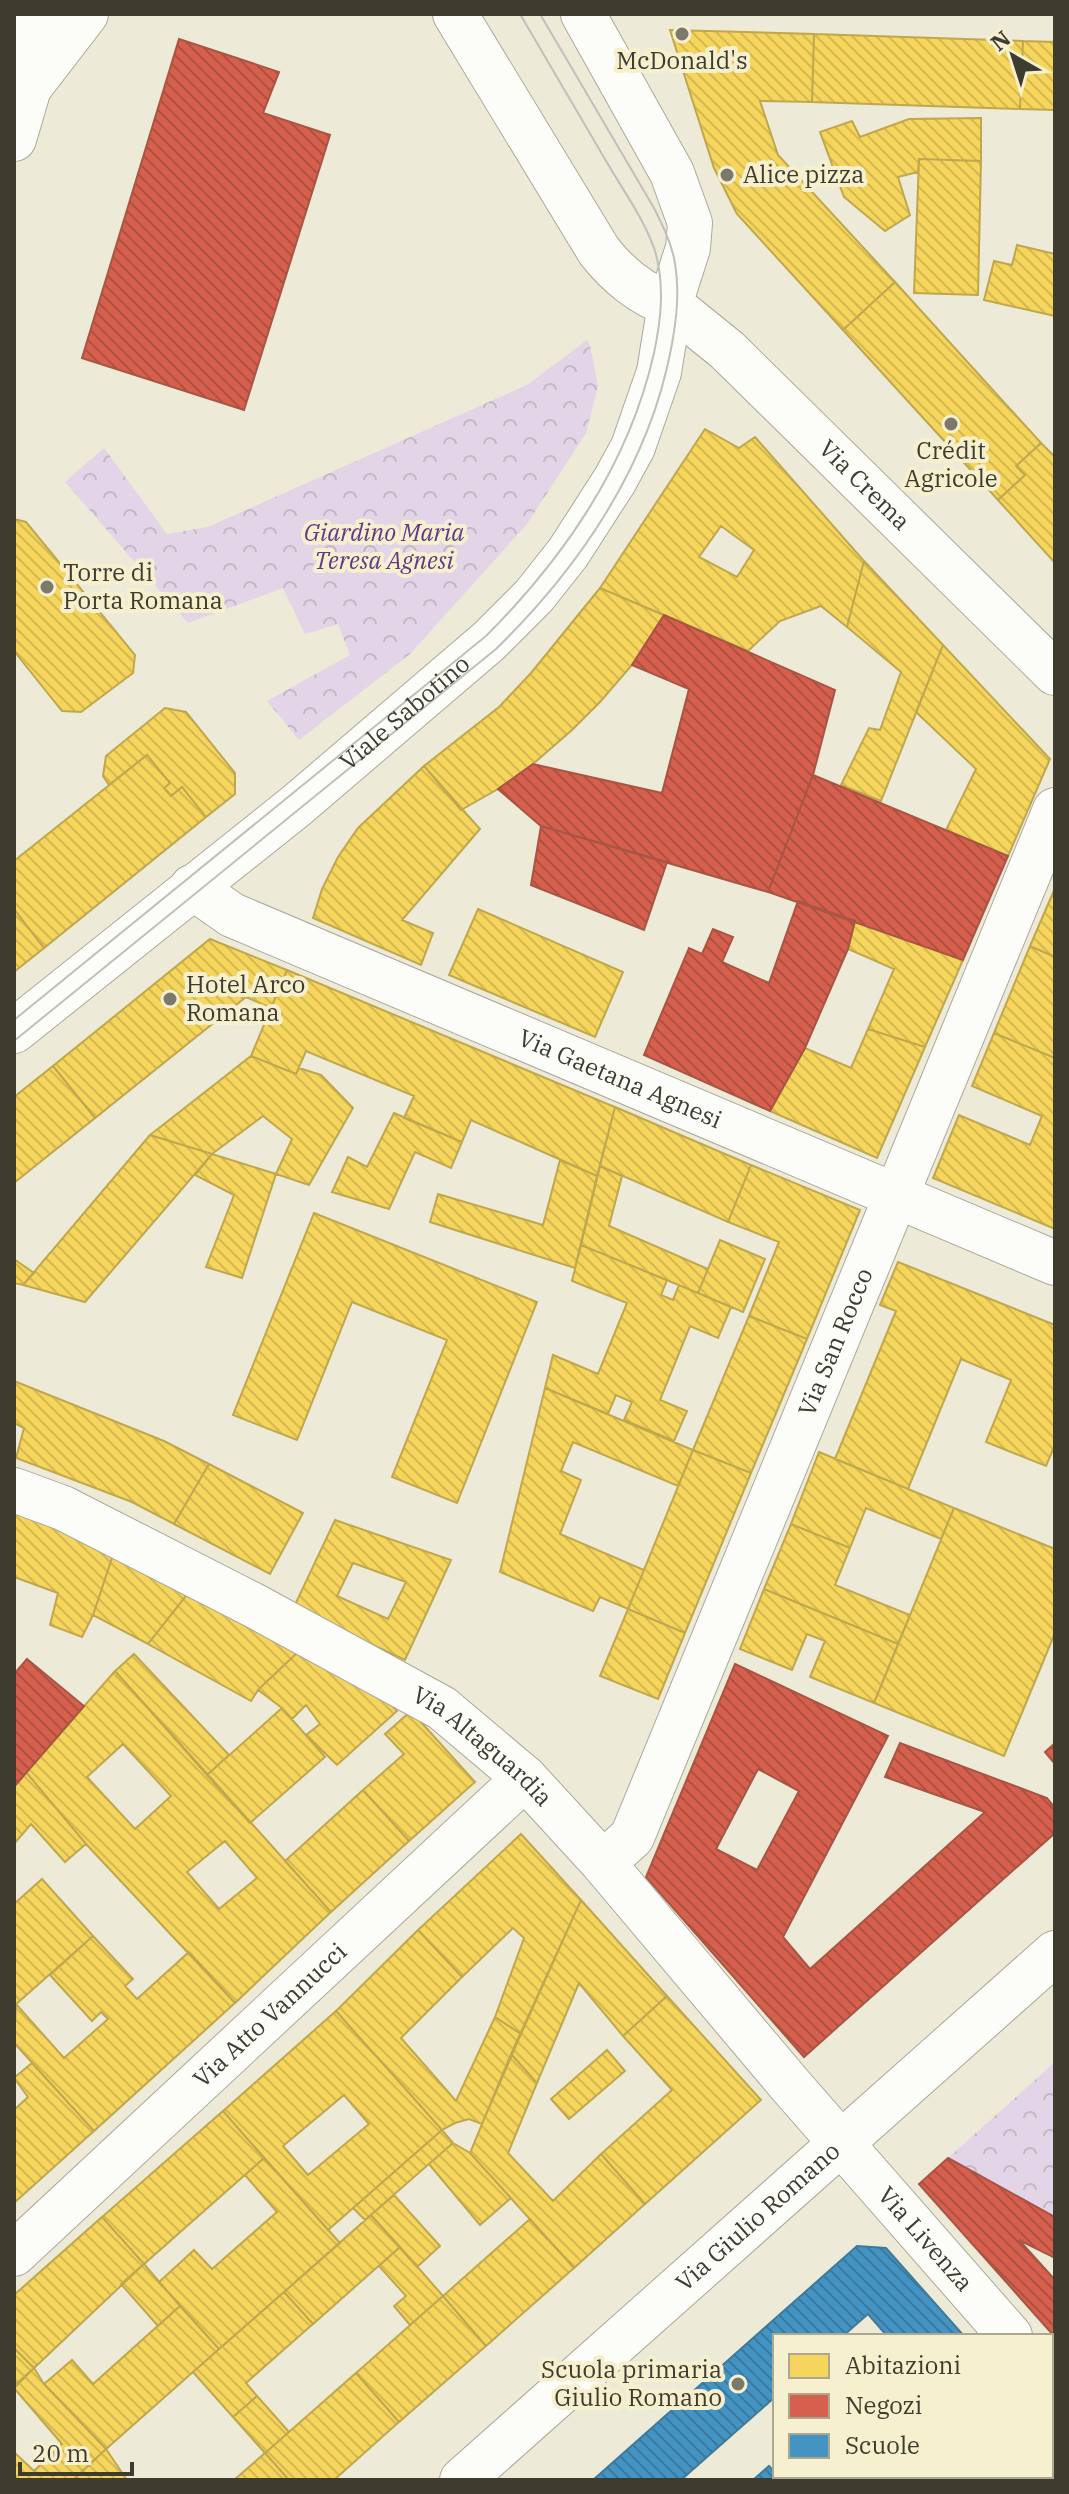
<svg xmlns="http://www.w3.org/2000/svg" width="1069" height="2494" viewBox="0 0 1069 2494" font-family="'IBM Plex Serif',serif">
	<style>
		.park { fill: url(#park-crowns) }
		.homes { fill: url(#homes-back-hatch); stroke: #bfa74e; stroke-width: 2; fill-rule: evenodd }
		.shops { fill: url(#shops-back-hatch); stroke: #a85544; stroke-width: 2; fill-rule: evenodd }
		.schools { fill: url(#schools-back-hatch); stroke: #427997; stroke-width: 2 }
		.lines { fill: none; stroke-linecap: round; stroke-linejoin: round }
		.street-casing { stroke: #aba99a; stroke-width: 46 }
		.secondary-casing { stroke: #aba99a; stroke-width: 46 }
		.street { stroke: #fcfcf9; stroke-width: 44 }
		.secondary { stroke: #fcfcf9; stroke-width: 44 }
		.tram { stroke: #c0bfba; stroke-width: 2 }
		.poi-dot { fill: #7b796a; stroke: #f6f0cf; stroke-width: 3 }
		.labels { text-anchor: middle; stroke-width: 8; stroke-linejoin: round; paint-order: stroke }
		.poi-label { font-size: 24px; fill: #3e3c2f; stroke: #f6f0cf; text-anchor: start }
		.street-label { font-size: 24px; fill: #3e3c2f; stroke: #f6f0cf }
		.park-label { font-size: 24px; font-style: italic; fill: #633986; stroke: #f6f0cf }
	</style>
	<defs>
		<pattern id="park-crowns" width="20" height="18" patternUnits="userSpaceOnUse" patternTransform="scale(2)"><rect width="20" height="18" fill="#e3d4e7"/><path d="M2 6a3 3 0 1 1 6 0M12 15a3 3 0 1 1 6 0" fill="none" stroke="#c4b7c6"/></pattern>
		<pattern id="homes-back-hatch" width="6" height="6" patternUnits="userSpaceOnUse" patternTransform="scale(2)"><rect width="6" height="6" fill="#f6d55c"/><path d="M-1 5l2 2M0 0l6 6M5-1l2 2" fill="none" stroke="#d4b850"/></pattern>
		<pattern id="shops-back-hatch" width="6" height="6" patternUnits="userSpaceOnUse" patternTransform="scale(2)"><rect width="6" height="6" fill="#d6604d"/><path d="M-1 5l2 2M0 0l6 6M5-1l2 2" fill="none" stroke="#af5040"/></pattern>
		<pattern id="schools-back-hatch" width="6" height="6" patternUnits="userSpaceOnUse" patternTransform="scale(2)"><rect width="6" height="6" fill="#4393c3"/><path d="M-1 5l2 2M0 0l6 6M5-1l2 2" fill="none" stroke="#39799f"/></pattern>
	</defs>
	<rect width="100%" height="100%" fill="#edead8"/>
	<path class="park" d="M587,340L590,345L598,386L586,433L527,524L410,654L299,740L267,701L350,655L338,624L305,634L283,588L188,623L65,482L104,448L167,534L208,527L527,385Z
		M1055,2062V2217L948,2158Z"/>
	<path class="homes" d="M670,30L814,34L812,102L760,101L778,155L895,282L843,330L737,214L714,168Z
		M814,34L1023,41L1020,109L812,102Z
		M1023,41L1055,42V110L1020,109Z
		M981,118V161L919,159L918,172L898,177L910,215L885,231L844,197L820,132L852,121L860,137L909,119Z
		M919,159L981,161L978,295L914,293Z
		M1017,245L1055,254V316L984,300L994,261L1012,265Z
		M895,282L1041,443L1016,466L1025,475L998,500L843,330Z
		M705,429L739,448L755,437L864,561L847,627L821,606L780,621L748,651L600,588ZM721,526L754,550L737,577L699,557Z
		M1041,443L1055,457V563L998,500L1025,475L1016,466Z
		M14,519L26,522L135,655L133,673L81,712L62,711L14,651Z
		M864,561L943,645L881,801L841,785L869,728L880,730L901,672L847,627Z
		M600,588L664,615L632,665L600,702L572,730L533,764L498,789L461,810L424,766L499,707L531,673Z
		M943,645L1050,759L1008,856L946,830L976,769L916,712Z
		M165,708L186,712L235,773V794L206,817L182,787L171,796L164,788L170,783L147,755L109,785L103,776L106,756Z
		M147,755L170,783L164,788L171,796L182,787L206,817L44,948L14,909V861Z
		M424,766L480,829L402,920L433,933L421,965L313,918L322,889L338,857L358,828Z
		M1055,888V957L1030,946Z
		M14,909L44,948L14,972Z
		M478,909L623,972L595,1037L449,975Z
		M855,921L963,960L925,1047L868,1029L894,969L848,949Z
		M210,939L287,970L271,1008L246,997L95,1118L53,1066Z
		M1030,946L1055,957V1058L994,1033Z
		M287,970L615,1107L597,1176L471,1120L462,1142L404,1118L414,1096L306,1051L296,1074L251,1056Z
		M868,1029L925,1047L877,1158L770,1111L805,1048L851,1068Z
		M994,1033L1055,1058V1229L933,1178L959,1115L1030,1145L1042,1116L972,1086Z
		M251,1056L296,1074L299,1068L321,1075L353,1108L309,1185L276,1174L292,1139L263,1116L212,1154L150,1135Z
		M53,1066L95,1118L14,1183V1097Z
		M615,1107L751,1165L728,1222L600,1166Z
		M394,1113L462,1142L451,1168L415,1152L389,1209L332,1192L348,1157L367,1167Z
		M150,1135L212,1154L85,1302L23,1285Z
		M212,1154L276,1174L242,1278L206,1267L234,1195L195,1175Z
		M560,1160L597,1176L575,1268L430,1222L438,1194L543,1225Z
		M751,1165L860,1210L807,1339L749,1316L779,1242L728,1222Z
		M600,1166L622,1176L609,1226L708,1269L698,1293L581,1245Z
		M314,1213L537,1302L457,1503L392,1477L447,1340L352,1302L297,1440L233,1415Z
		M720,1240L765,1259L743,1312L698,1293Z
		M581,1245L667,1280L661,1295L673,1300L679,1285L731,1307L718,1338L690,1326L660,1400L687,1411L674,1441L624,1420L632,1402L616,1395L608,1414L545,1388L553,1355L598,1374L627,1303L572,1281Z
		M14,1259L34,1273L23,1285L14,1283Z
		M898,1262L1055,1325V1445L1046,1466L986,1442L1011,1380L961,1359L908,1489L835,1459L896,1311L880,1305Z
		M749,1316L807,1339L751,1473L693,1450Z
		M14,1381L164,1441L209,1464L174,1524L132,1502L16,1458L24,1428L14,1423Z
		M545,1388L693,1450L678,1486L573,1442L561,1471L581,1480L560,1534L644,1570L628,1609L600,1597L593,1611L500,1572Z
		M693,1450L751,1473L685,1633L628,1609Z
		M819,1452L954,1508L941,1539L866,1508L850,1548L791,1524Z
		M209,1464L303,1513L270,1574L174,1524Z
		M954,1508L1055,1549V1633L1004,1756L874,1703Z
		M14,1509L114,1552L93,1615L82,1637L50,1625L58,1593L14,1577Z
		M335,1520L451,1560L405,1660L369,1643L365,1650L292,1611ZM353,1563L406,1582L388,1619L337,1596Z
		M791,1524L850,1548L835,1585L910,1615L898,1644L764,1589Z
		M114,1552L189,1592L148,1644L93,1615Z
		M764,1589L898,1644L874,1703L810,1677L825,1641L807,1634L792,1670L740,1649Z
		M189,1592L299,1651L258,1690L251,1701L148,1644Z
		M628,1609L685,1633L658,1699L600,1676Z
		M299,1651L383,1696L397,1711L337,1765L306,1735L320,1724L306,1705L292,1719L282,1708L258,1690Z
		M134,1654L229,1755L207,1775L115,1671Z
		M115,1671L331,1912L235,2003L86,1844L26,1772ZM123,1744L171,1796L135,1829L87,1777ZM225,1841L257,1878L219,1909L187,1872Z
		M282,1708L325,1757L250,1823L207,1775Z
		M411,1711L475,1782L409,1841L363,1790L404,1754L385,1734Z
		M26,1772L86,1844L65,1862L31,1824L14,1844V1787Z
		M363,1790L409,1841L331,1912L285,1861Z
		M521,1834L581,1900L521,2034L495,2017L524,1938L513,1928L462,1977L418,1930Z
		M42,1879L93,1936L14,2006V1904Z
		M581,1900L667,1996L623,2036L579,1983L537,2083L511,2054Z
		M418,1930L462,1977L401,2038L456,2101L495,2017L521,2034L482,2124L469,2119L455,2123L442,2130L336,2011Z
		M93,1936L133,1979L125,1986L137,1999L189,1952L235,2003L94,2131L14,2043L16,2004L64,2058L108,2019L101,2012L92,2021L50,1975Z
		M667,1996L761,2100L645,2204L601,2154L672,2090L623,2036Z
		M336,2011L442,2130L328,2230L223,2111ZM344,2095L369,2124L308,2175L283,2146Z
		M607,2050L625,2071L569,2119L551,2099Z
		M511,2054L537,2083L508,2153L553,2201L601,2154L645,2204L574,2268L470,2153Z
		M32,2063L94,2131L14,2203V2110L28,2097L14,2078Z
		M223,2111L264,2158L144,2264L102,2217Z
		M442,2130L453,2143L365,2220L353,2208Z
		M453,2143L470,2153L511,2198L480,2225L429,2164Z
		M264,2158L340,2243L219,2349L159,2282L194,2250L212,2269L277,2212L245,2175Z
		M394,2195L440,2246L417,2267L371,2215Z
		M371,2215L400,2247L313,2324L284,2292Z
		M102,2217L144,2264L34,2368L14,2348V2295Z
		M530,2219L574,2268L486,2346L443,2296Z
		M400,2247L443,2296L410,2325L394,2306L406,2296L379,2266Z
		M144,2264L180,2306L158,2326L121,2284Z
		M284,2292L313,2324L246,2383L257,2396L233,2417L193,2372Z
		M443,2296L486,2346L399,2422L356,2373Z
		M180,2306L219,2349L106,2449L44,2384L72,2360L93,2384Z
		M14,2348L34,2368L14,2386Z
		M34,2368L44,2384L106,2449L73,2480H14V2452L34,2471L62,2444L14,2388Z
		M356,2373L399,2422L334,2480H289L265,2453Z
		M257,2396L289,2432L265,2453L233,2417Z
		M106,2449L127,2480H73Z
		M265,2453L289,2480H234Z"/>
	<path class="shops" d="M179,39L279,72L263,113L330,135L244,410L82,358Z
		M664,615L835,690L813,775L768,892L541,826L498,789L533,764L662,793L689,689L632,665Z
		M813,775L1008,856L963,960L768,892Z
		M541,826L667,862L644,930L531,885Z
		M798,901L855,921L848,949L805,1048L770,1111L644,1055L689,948L702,954L713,929L733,937L722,962L769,983Z
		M27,1659L84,1706L14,1787V1674Z
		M735,1664L888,1736L783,1937L810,1969L985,1812L885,1777L900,1743L1047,1798L1055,1808V1833L804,2057L646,1877ZM758,1769L799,1791L757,1870L716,1849Z
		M1055,1743V1764L1045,1752Z
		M948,2158L1055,2217V2258L1019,2240L1055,2280V2337L919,2184Z"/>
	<path class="schools" d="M857,2246L886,2248L964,2336H887L868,2314L843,2336H775V2397L681,2480H593Z
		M769,2466L781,2480H753Z
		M790,2476H840L836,2480H793Z
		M985,2476H1012L1015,2480H989Z"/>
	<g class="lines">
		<g class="street-casing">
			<g id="street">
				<path id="s1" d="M670,304L727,350L1055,673"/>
				<path id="s2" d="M192,887L232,915L1055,1263"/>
				<path id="s3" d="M14,1490L63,1508L255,1606L442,1708L525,1778L603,1863L791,2086L1010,2336"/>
				<path id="s4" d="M603,1863L632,1837L1055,810"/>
				<path id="s5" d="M14,2254L525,1778"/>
				<path d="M1051,2383L1055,2387"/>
				<path id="s6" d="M462,2480L1055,1953"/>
			</g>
		</g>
		<g class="secondary-casing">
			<g id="secondary">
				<path d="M455,14L599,251C617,274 642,295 670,304"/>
				<path d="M29,88L86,14"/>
				<path d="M14,139L29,88L38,14"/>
				<path id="s7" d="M14,1031L296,806L489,641L534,596L568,553L615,480L633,447L659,372L670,304L688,248L690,223L672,173L583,14"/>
			</g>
		</g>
		<use href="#street" class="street"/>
		<use href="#secondary" class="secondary"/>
		<path class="tram" d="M14,1020L486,636C565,557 629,464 654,353C661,320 665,285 655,251C645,221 625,193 609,166C579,115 550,65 520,14
			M14,1041L496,649C580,567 649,465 671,349C677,318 680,289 674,258C670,240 662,224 654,208L540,14"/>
	</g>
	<g class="poi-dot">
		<circle cx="682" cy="34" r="8"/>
		<circle cx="727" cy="175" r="8"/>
		<circle cx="951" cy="424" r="8"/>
		<circle cx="47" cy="587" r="8"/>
		<circle cx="170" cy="999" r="8"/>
		<circle cx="738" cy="2384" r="8"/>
	</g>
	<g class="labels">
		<g class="poi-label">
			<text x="682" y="69" text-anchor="middle">McDonald's</text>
			<text x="743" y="183">Alice pizza</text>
			<text x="951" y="459" text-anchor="middle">Crédit<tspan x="951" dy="28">Agricole</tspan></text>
			<text x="63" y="581">Torre di<tspan x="63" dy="28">Porta Romana</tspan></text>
			<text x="186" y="993">Hotel Arco<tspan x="186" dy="28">Romana</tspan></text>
			<text x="722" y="2378" text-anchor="end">Scuola primaria<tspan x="722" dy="28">Giulio Romano</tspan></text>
		</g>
		<g class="street-label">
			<text dy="8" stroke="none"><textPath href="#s1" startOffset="266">Via Crema</textPath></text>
			<text dy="8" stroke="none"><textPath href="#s7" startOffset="504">Viale Sabotino</textPath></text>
			<text dy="8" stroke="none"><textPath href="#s2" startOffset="470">Via Gaetana Agnesi</textPath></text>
			<text dy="8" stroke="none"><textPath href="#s4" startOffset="574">Via San Rocco</textPath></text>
			<text dy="8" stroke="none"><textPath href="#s3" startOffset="536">Via Altaguardia</textPath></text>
			<text dy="8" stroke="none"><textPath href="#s5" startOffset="350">Via Atto Vannucci</textPath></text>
			<text dy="8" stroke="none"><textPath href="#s6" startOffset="396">Via Giulio Romano</textPath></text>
			<text dy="8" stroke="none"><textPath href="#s3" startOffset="1200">Via Livenza</textPath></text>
		</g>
		<g class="park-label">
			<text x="384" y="541">Giardino Maria<tspan x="384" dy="28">Teresa Agnesi</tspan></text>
		</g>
	</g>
	<rect width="1069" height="2494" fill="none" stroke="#3e3c2f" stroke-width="32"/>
	<rect x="773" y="2334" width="280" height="144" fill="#f6f0cf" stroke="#aca88f" stroke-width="2"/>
	<rect x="789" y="2354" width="40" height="24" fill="#f6d55c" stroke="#aca88f" stroke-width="2"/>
	<text x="845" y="2374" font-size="24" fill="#3e3c2f">Abitazioni</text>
	<rect x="789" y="2394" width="40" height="24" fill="#d6604d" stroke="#aca88f" stroke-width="2"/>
	<text x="845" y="2414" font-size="24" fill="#3e3c2f">Negozi</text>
	<rect x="789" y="2434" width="40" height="24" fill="#4393c3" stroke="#aca88f" stroke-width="2"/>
	<text x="845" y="2454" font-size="24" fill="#3e3c2f">Scuole</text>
	<g transform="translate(1013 56) rotate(321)" stroke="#f6f0cf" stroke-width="6" paint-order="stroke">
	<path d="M0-6L14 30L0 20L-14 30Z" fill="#3e3c2f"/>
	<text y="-12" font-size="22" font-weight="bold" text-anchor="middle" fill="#3e3c2f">N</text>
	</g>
	<path d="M20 2462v12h112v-12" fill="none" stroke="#3e3c2f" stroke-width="4"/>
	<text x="32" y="2462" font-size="24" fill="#3e3c2f" stroke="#f6f0cf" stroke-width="6" paint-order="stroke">20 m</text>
</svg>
